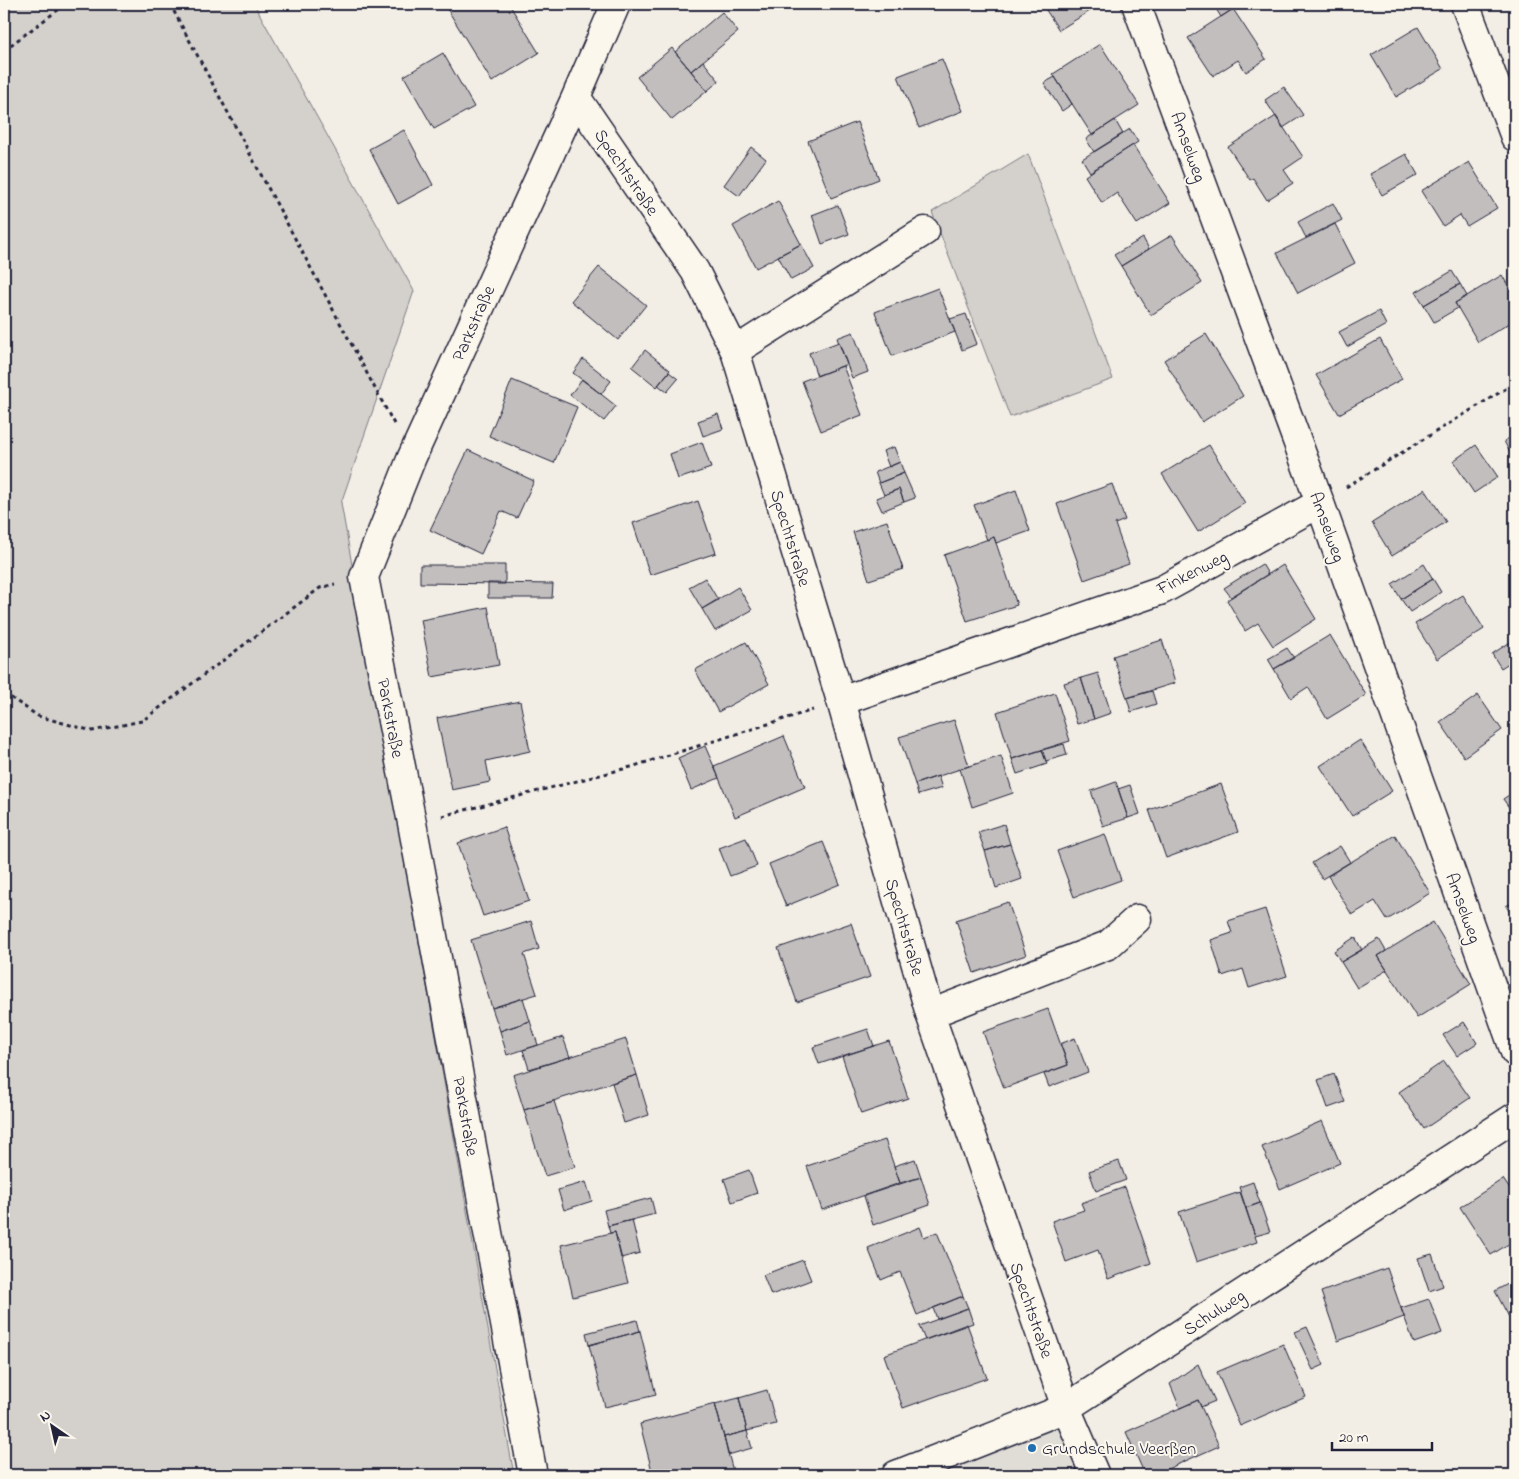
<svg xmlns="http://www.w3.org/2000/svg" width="1519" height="1479" viewBox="0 0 1519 1479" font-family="'Indie Flower',sans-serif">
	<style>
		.built { fill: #e0dcd6 }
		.green { fill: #d4d1cc; stroke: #7b7a84 }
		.building { fill: #c2bebe; stroke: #22223b }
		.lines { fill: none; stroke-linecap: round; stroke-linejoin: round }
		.minor-casing { stroke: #22223b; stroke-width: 31 }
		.path { stroke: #22223b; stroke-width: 3; stroke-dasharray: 4 4; stroke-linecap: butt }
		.minor { stroke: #fbf7ec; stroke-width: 28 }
		.poi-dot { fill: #1f6fb2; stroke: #fbf7ec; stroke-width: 2 }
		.labels { text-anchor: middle; stroke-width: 4; stroke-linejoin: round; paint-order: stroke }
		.street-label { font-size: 18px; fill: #22223b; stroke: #fbf7ec }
		.poi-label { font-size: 18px; fill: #22223b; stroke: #fbf7ec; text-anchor: start }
	</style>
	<rect width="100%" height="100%" fill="#f2eee5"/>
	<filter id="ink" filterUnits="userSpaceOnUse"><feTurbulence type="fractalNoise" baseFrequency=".02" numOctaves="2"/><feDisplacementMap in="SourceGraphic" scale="10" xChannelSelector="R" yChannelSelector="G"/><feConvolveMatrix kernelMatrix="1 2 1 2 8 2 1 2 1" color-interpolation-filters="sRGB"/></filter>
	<g filter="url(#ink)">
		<path class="built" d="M1059,1420L1084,1475H924Z"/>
		<path class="green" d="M4,4H254L414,291L341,503L514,1475H4Z
			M1028,154L1113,379L1010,417L932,212Z"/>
		<path class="building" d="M451,4H509L539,53L492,82L446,7Z
			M1042,4H1096L1098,6L1059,30Z
			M1213,4H1241L1221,17Z
			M1233,9L1266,59L1246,72L1238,60L1213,76L1188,38Z
			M722,12L738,32L691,71L675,52Z
			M1418,27L1443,69L1396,97L1371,55Z
			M1100,44L1139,105L1092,135L1053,74Z
			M672,48L707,91L672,120L637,77Z
			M443,53L474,107L434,129L404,76Z
			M942,59L963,111L919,128L898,76Z
			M703,61L719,81L707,91L691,71Z
			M1055,77L1072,104L1062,111L1044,83Z
			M1284,87L1303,115L1283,128L1265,100Z
			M1276,116L1303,157L1284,170L1293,183L1267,200L1253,178L1250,180L1228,147Z
			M1115,120L1123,134L1094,152L1086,139Z
			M857,122L879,179L831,198L808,141Z
			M1130,129L1138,142L1090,172L1082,159Z
			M404,130L433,185L398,204L369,149Z
			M1133,145L1170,203L1137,224L1117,193L1102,203L1085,176Z
			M751,147L766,159L739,196L724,185Z
			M1406,154L1418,175L1382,195L1370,174Z
			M1469,162L1497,208L1467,226L1460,215L1443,226L1421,191Z
			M778,201L801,244L756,268L733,226Z
			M1333,203L1342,220L1306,238L1298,222Z
			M838,205L849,234L822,244L812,215Z
			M1335,224L1355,263L1298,293L1277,253Z
			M1172,235L1202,283L1151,315L1121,266Z
			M1143,238L1149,249L1121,266L1114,255Z
			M801,244L814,268L791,280L778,256Z
			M599,267L646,305L618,340L571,301Z
			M1452,271L1460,284L1424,305L1416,292Z
			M1502,275L1515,298V320L1478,342L1455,303Z
			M1460,284L1467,296L1455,303L1458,308L1434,322L1424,305Z
			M938,288L955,332L892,356L875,312Z
			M1379,311L1386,325L1347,347L1339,332Z
			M966,314L977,344L962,350L950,319Z
			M853,332L868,372L852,378L837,338Z
			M1206,334L1243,396L1202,422L1164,360Z
			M1380,339L1402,379L1339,414L1316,375Z
			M839,342L847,364L817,376L809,353Z
			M645,350L670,370L657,387L632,367Z
			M583,359L611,381L601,394L573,373Z
			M843,366L862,415L821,431L802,381Z
			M669,372L678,379L667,392L658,385Z
			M582,379L616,406L604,421L570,395Z
			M512,380L577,407L554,463L489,436Z
			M718,414L723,429L703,436L698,421Z
			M1515,435V463L1504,441Z
			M702,442L711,468L678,479L670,454Z
			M1209,445L1245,503L1198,532L1162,474Z
			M1476,445L1498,477L1474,493L1453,461Z
			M894,447L900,462L889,467L883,451Z
			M468,450L534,481L517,518L501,511L481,554L430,530Z
			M900,462L904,473L879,483L875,472Z
			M904,473L915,498L904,502L899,489L884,495L879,483Z
			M1112,484L1125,520L1115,524L1129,564L1084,580L1057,504Z
			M899,489L904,502L882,511L876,498Z
			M1425,489L1446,522L1392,556L1372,523Z
			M1016,490L1030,531L996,543L994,537L987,540L974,505Z
			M698,501L716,553L650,575L633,523Z
			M887,521L903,569L869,580L853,532Z
			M994,537L1017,605L967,621L944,555Z
			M1262,564L1268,574L1231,597L1224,588Z
			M1424,564L1433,579L1401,599L1392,584Z
			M420,565H505V584L420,583Z
			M1283,565L1316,619L1273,646L1258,623L1245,631L1227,600Z
			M705,578L718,600L702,609L689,587Z
			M1433,579L1441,592L1410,612L1401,599Z
			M488,583L553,584L552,598H488Z
			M738,587L752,610L715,631L702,609Z
			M1463,595L1484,629L1437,659L1415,624Z
			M488,607L499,665L432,677L421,620Z
			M1330,635L1366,695L1327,719L1308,687L1291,698L1274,669Z
			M1515,639V659L1501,668L1492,654Z
			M1162,640L1175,683L1127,698L1113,656Z
			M746,642L769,684L718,712L695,670Z
			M1287,648L1294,658L1274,669L1268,659Z
			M1098,673L1111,713L1094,719L1081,678Z
			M1081,678L1094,719L1077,724L1064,683Z
			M1152,691L1156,704L1131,712L1127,698Z
			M1055,693L1070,741L1012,759L997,712Z
			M1478,695L1502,730L1464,757L1440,722Z
			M520,701L530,751L486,761L490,782L452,790L437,718Z
			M954,720L969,766L915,784L899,737Z
			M784,736L805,787L735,817L714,766Z
			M1360,740L1392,791L1352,816L1320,766Z
			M1064,744L1067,755L1046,761L1042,750Z
			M705,746L719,778L691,790L678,758Z
			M1042,750L1047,764L1017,774L1012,759Z
			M1001,756L1013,793L972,807L960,769Z
			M938,776L942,788L918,795L915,784Z
			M1116,782L1128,818L1103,826L1091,791Z
			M1221,784L1238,832L1166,858L1149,810Z
			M1130,785L1140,814L1128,818L1118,789Z
			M1515,791V816L1503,799Z
			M1004,824L1010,844L985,851L978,832Z
			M504,827L529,901L483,916L458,843Z
			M1105,834L1121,880L1074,897L1057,851Z
			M1395,835L1430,893L1387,920L1375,901L1352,915L1328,876Z
			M746,838L757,866L730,876L719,848Z
			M823,842L840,884L786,906L769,864Z
			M1010,844L1022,879L996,888L985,851Z
			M1340,846L1350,862L1322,879L1312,863Z
			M1515,901V921L1506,906Z
			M1008,902L1026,955L974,973L956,920Z
			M1265,909L1287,976L1249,988L1243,969L1222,976L1211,940L1232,933L1228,921Z
			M531,921L539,949L524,954L537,994L492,1008L471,940Z
			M1433,922L1471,984L1417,1018L1378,956Z
			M851,923L870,977L797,1002L778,948Z
			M1355,937L1362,950L1341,962L1334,951Z
			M1379,939L1386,951L1378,956L1387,970L1357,988L1341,962Z
			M523,998L530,1021L500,1031L492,1008Z
			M1048,1009L1068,1065L1004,1088L983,1032Z
			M530,1021L538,1045L507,1055L500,1031Z
			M1464,1022L1477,1043L1457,1056L1443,1035Z
			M868,1029L874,1046L819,1064L813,1047Z
			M563,1037L570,1057L529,1069L523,1050Z
			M1075,1038L1088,1072L1049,1087L1044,1074L1068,1065L1060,1044Z
			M626,1039L637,1075L524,1110L513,1075Z
			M889,1041L908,1098L861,1114L842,1056Z
			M1444,1061L1470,1098L1424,1129L1399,1092Z
			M1334,1074L1345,1102L1328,1108L1318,1080Z
			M637,1075L649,1115L624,1123L612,1083Z
			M554,1101L575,1167L545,1176L524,1110Z
			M1322,1121L1340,1163L1280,1189L1262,1147Z
			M885,1140L900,1183L822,1210L807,1166Z
			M915,1159L921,1177L900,1183L894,1166Z
			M1119,1161L1126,1180L1096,1191L1089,1171Z
			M749,1170L757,1193L732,1202L724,1179Z
			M921,1177L930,1205L873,1225L864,1196Z
			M1503,1179L1515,1197V1240L1491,1255L1460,1207Z
			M586,1182L592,1201L564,1210L558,1190Z
			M1253,1182L1260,1203L1246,1208L1239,1187Z
			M1125,1187L1151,1263L1108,1279L1098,1250L1066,1262L1052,1221L1084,1210L1081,1203Z
			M1240,1192L1257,1242L1196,1262L1179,1212Z
			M651,1198L655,1214L608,1226L604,1210Z
			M1260,1203L1270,1232L1255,1236L1246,1208Z
			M632,1220L640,1253L621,1258L615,1232L610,1233L608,1226Z
			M920,1227L924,1237L937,1232L963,1296L917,1315L900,1272L881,1280L868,1248Z
			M615,1232L628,1283L573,1297L561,1245Z
			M1432,1254L1443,1286L1429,1291L1418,1258Z
			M803,1260L811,1280L771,1295L763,1275Z
			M1387,1268L1404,1317L1338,1341L1321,1292Z
			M1515,1280V1316L1509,1317L1495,1291Z
			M963,1296L968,1308L937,1319L933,1308Z
			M1429,1299L1442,1333L1414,1343L1401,1308Z
			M968,1308L973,1323L925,1340L919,1326Z
			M637,1320L640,1331L589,1345L586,1333Z
			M967,1324L987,1378L903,1408L884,1355Z
			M1307,1327L1324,1365L1313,1370L1295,1332Z
			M640,1331L656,1395L605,1407L589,1345Z
			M1283,1344L1306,1397L1240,1426L1217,1372Z
			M1198,1364L1215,1401L1201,1407L1198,1400L1180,1408L1170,1384Z
			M767,1390L776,1424L747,1431L739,1398Z
			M739,1398L747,1431L724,1437L715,1404Z
			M1198,1400L1219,1446L1154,1475H1145L1126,1432Z
			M715,1404L734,1475H679L678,1469L653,1475L640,1424Z
			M747,1431L752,1448L728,1455L724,1437Z"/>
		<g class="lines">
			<g class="minor-casing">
				<path id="minor" d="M1136,4L1320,503L1515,1052
					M1465,4L1515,137
					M576,97L695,271L735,351L841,701L930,1014L1066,1408L1095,1475
					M735,351L925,231
					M841,701L1162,590L1320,503
					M930,1014L1108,945L1137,919
					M533,1475L412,823L364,577L412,457L576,97L616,4
					M896,1475L1066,1408L1515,1117"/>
			</g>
			<path class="path" d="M170,4L394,424
				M4,50L66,4
				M1346,487L1515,383
				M4,693L38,716L92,731L142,721L320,588L335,584
				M442,816L631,767L813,710"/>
			<use href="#minor" class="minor"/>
		</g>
	</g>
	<circle class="poi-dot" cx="1032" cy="1448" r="5"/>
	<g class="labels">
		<g class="street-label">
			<text transform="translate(1189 147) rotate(70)" y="6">Amselweg</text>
			<text transform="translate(627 172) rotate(56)" y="6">Spechtstraße</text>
			<text transform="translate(473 323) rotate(-66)" y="6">Parkstraße</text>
			<text transform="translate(1328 527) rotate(70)" y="6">Amselweg</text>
			<text transform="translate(791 538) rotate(73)" y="6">Spechtstraße</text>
			<text transform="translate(1192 572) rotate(-27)" y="6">Finkenweg</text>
			<text transform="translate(391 718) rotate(79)" y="6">Parkstraße</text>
			<text transform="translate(1464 908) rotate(70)" y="6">Amselweg</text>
			<text transform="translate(905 927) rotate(74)" y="6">Spechtstraße</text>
			<text transform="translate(466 1116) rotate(80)" y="6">Parkstraße</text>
			<text transform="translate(1032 1310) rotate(71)" y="6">Spechtstraße</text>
			<text transform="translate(1214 1312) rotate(-33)" y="6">Schulweg</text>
		</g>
		<g class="poi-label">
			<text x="1042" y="1454">Grundschule Veerßen</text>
		</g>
	</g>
	<rect width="1519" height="1479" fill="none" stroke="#fbf7ec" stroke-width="20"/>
	<rect x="10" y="10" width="1499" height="1459" fill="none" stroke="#22223b" stroke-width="2" filter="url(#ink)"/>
	<g transform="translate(52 1426) rotate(326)" stroke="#fbf7ec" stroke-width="4" paint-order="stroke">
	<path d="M0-4L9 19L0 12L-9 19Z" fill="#22223b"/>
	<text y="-8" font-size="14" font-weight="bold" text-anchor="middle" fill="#22223b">N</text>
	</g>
	<path d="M1332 1442v8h100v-8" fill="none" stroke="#22223b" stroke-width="2.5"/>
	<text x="1339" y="1442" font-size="15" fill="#22223b" stroke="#fbf7ec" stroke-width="4" paint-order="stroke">20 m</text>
</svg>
